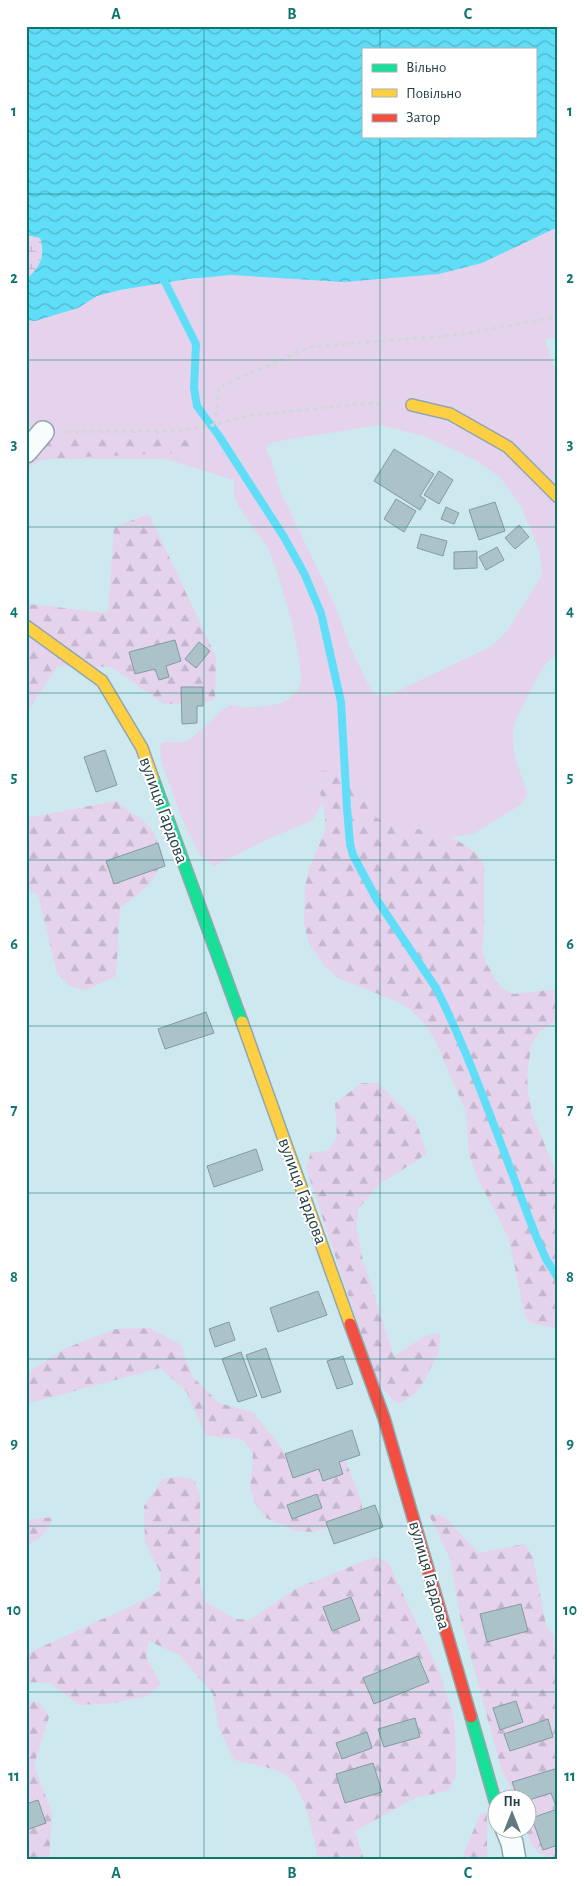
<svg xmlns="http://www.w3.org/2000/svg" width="584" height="1886" viewBox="0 0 584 1886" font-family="'Alegreya Sans',sans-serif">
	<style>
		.grass { fill: #e5d3ed; fill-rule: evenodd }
		.forest { fill: url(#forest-firs) }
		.wetland { fill: url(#wetland-marsh) }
		.water { fill: url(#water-waves); fill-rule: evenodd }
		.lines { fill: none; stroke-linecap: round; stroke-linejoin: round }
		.stream { stroke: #60def7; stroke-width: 8 }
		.building { fill: #abc3c8; stroke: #829aa0 }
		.street-casing { stroke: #8fa7ad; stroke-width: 24 }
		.fast-casing { stroke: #8fa7ad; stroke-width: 14 }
		.slow-casing { stroke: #8fa7ad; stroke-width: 14 }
		.jam-casing { stroke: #8fa7ad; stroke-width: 14 }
		.path { stroke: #d0d8da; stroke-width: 3; stroke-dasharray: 4 4; stroke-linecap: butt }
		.street { stroke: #f8fcfd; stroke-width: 21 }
		.fast { stroke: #16e098; stroke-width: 11 }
		.slow { stroke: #ffcf43; stroke-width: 11 }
		.jam { stroke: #f24e42; stroke-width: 11 }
		.grid { fill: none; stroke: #0f766e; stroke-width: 1; stroke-opacity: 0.55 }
		.labels { text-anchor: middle; stroke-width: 4; stroke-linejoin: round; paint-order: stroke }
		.street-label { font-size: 18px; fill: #253f45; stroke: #fff }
		.neatline { fill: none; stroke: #0f766e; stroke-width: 2 }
		.grid-label { font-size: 16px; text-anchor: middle; font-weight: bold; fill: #0f766e }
	</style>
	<defs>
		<pattern id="forest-firs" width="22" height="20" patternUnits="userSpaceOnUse" patternTransform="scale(1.25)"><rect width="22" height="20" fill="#e5d3ed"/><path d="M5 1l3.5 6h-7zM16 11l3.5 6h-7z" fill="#c4b6cd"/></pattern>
		<pattern id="wetland-marsh" width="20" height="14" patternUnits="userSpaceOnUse" patternTransform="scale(1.25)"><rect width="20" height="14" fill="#e5d3ed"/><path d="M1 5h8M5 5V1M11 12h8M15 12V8" fill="none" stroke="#c4b6cd"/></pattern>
		<pattern id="water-waves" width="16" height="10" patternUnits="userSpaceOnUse" patternTransform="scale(1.25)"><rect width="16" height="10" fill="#60def7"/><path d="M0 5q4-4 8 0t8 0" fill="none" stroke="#4fb5ca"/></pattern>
	</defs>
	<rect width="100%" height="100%" fill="#cde8ef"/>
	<path class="grass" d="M558,227V337L545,339L558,379V655C546,659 539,674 534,684C518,718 506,723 517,763C520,774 526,785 527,796L520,805L475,833L450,838L384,823L374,816L366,800L358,790L339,775L330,771L318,782L322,804L311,821L270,838L214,866L200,856L181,816L162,764L160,751L161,743C171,739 178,746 190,739C199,733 224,706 231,705C235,705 241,707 246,707C259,707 275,707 287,700C291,697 298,691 300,686C307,668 279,573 270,553C261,534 239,513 234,495C233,491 234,485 234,480L165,459H33L26,470V320L35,321L78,308L97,296L120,290L188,279L232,275L262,276L482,263ZM379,425L424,436L474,459L500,477L521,506L539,549L542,575L507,631L492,646L387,696L372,692L351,649L335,605L281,493L270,457L265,448L273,442Z"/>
	<path class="forest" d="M26,435L111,440L161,437L189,440L199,452L59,458L41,460L26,469Z
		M149,514L216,657L215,698L208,702L164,704L111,667L58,666L26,713V601L29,604L108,613L114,527Z
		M319,771C323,771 327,770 331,771C343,775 360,790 366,800C372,809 372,816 382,821C389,825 399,825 408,827C436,833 470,838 484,865V927L482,948L486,963L500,987L513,994L558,989V1020L539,1032L531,1046L527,1075L528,1092L532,1114L558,1177V1329L531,1323L525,1317L509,1239L476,1175L469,1154L466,1112L435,1040L424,1023L410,1009L398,1002L338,978L325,967L309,944L304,924L305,888L308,871L325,831V816L318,782Z
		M116,801C127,810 140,817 150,827C154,832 157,841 159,848C165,879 141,892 120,908L116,976L86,990L70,986L57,973L38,895L26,889V818Z
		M362,1083H378L416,1121L427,1154L381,1183L359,1208L356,1227L363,1260L394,1356L425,1336L440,1333L439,1351L423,1383L413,1396L398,1404L378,1385L306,1168L311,1152L328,1151L337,1137L335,1103Z
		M150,1328L180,1344L192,1376L219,1403L253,1412L285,1453L336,1437L362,1502V1520L312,1532L296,1531L266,1518L255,1504L250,1487L253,1453L242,1439L206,1436L186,1391L160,1368L26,1404V1374L64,1349L115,1329Z
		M178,1477L194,1479L200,1495V1584L206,1602L235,1619L250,1620L295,1589L374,1557L388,1562L438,1669L452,1710L455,1726L456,1775L450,1790L415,1798L355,1831L364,1860H318C314,1837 305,1784 282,1773C271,1767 247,1763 234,1760L219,1729L213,1694L179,1655L149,1641L146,1657L161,1684L148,1696L113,1703L79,1705L50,1683L26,1682V1654L144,1600L159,1591L161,1574L145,1542L144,1506L162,1479Z
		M428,1513L445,1517L478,1553L524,1544L533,1557L546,1625L558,1641V1860C552,1860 548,1857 543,1855C522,1843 526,1820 526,1798H517L502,1772L461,1621L450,1558Z
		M53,1517C47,1531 41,1541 26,1545V1520Z
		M26,1700L40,1703L49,1717L34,1765L52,1813L49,1860H26Z
		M487,1812V1860H461L480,1815Z"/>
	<path class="wetland" d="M26,235L40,238C45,255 40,268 26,279Z"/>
	<path class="water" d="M26,26H558V227L482,263L439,274L344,282L232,275L188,279L120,290L97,296L78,308L35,321L26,320V279C40,268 46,255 40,238L26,235ZM363,49H535V136H363Z"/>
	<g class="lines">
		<path class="stream" d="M162,276L196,344L194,388L197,406L219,436L284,537L304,573L321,613L341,702L347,808L350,844L353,855L377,900L436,988C475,1066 504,1155 536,1236L546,1259L558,1278"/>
	</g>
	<path class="building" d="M394,449L434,474L420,496L426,500L420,510L374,481Z
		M439,471L453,480L439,504L424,495Z
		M396,499L416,511L404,532L384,519Z
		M495,502L505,531L479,540L469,510Z
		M446,507L459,513L454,524L441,519Z
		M519,525L529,537L515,549L505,538Z
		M421,534L447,541L443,556L417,548Z
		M497,547L504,560L486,570L479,557Z
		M477,551V568L454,569V552Z
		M175,640L181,661L166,666L169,677L159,680L155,669L135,674L129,652Z
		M199,642L210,651L196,668L185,659Z
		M181,687H203V706H197V723L182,724Z
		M105,750L117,785L96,792L84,757Z
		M158,843L165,866L114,884L106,861Z
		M206,1012L214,1033L165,1049L158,1029Z
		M256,1149L263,1170L214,1187L207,1166Z
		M318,1291L327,1315L278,1332L270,1308Z
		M229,1322L235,1340L215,1347L209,1329Z
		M266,1348L281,1392L262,1398L246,1355Z
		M241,1352L257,1396L238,1402L222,1359Z
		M343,1356L353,1384L337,1389L327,1361Z
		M352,1430L360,1455L339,1462L343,1474L323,1481L319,1469L293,1478L285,1454Z
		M317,1494L322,1508L292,1519L287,1505Z
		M375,1505L383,1527L334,1544L326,1522Z
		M351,1597L360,1620L332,1631L323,1607Z
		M521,1604L528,1631L487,1642L480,1614Z
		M418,1656L429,1682L374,1704L363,1678Z
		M516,1701L523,1722L500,1730L493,1708Z
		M415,1718L420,1737L384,1747L378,1729Z
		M548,1719L553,1737L510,1751L504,1734Z
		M367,1732L372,1748L342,1759L336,1743Z
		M373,1763L382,1792L345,1803L336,1774Z
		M558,1768V1845L543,1850L532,1818L557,1809L551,1793L526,1801V1798H518L512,1782Z
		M38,1800L46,1823L26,1830V1804Z"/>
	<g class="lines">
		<g class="street-casing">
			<path id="street" d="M26,452L43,432
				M506,1828L512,1843L515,1860"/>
		</g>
		<g class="fast-casing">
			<path id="fast" d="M153,779L242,1022
				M471,1717L496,1804"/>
		</g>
		<g class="slow-casing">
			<path id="slow" d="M412,405L450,414L508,447L558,497
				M26,626L102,681L142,748L153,779
				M242,1022L350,1324"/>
		</g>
		<g class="jam-casing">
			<path id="jam" d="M350,1324L384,1418L471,1717"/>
		</g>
		<path class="path" d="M215,424L219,387L310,347L457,335L558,317
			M67,432L177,431L213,425L246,416L370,403L386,404"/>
		<use href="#street" class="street"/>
		<use href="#fast" class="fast"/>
		<use href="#slow" class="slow"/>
		<use href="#jam" class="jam"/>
	</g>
	<path class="grid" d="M204,26V1860M380,26V49M380,136V1860M26,194H558M26,360H558M26,527H558M26,693H558M26,860H558M26,1026H558M26,1193H558M26,1359H558M26,1526H558M26,1692H558"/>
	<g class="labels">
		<g class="street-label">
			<text transform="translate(164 810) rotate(70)" y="6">вулиця Гардова</text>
			<text transform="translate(303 1191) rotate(70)" y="6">вулиця Гардова</text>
			<text transform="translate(430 1575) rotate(74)" y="6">вулиця Гардова</text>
		</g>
	</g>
	<rect width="584" height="1886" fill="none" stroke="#ffffff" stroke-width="55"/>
	<rect x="362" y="48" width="175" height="90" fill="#ffffff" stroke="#a8b2b5"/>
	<rect x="372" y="64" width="25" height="8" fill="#16e098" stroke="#a8b2b5"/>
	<text x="406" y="72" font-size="15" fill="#253f45">Вільно</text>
	<rect x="372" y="89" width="25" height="8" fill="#ffcf43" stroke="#a8b2b5"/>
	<text x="406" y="98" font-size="15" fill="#253f45">Повільно</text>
	<rect x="372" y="114" width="25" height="8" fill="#f24e42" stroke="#a8b2b5"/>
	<text x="406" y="122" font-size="15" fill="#253f45">Затор</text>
	<g transform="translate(512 1814)"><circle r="24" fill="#ffffff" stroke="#a8b2b5"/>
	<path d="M0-4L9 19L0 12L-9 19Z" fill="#607a80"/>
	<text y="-8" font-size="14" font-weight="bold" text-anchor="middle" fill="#253f45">Пн</text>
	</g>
	<rect x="28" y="28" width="528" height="1830" class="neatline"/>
	<g class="grid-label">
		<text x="116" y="19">A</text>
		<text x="292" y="19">B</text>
		<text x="468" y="19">C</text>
		<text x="14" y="116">1</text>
		<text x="570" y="116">1</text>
		<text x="14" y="283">2</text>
		<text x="570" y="283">2</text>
		<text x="14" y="449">3</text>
		<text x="570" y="449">3</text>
		<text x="14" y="616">4</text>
		<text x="570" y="616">4</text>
		<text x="14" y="782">5</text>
		<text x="570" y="782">5</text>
		<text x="14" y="949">6</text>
		<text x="570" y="949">6</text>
		<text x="14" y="1115">7</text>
		<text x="570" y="1115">7</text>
		<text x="14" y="1282">8</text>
		<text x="570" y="1282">8</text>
		<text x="14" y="1448">9</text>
		<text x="570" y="1448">9</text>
		<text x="14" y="1615">10</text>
		<text x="570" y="1615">10</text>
		<text x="14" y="1781">11</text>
		<text x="570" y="1781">11</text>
		<text x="116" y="1878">A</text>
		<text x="292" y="1878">B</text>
		<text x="468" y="1878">C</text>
	</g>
</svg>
